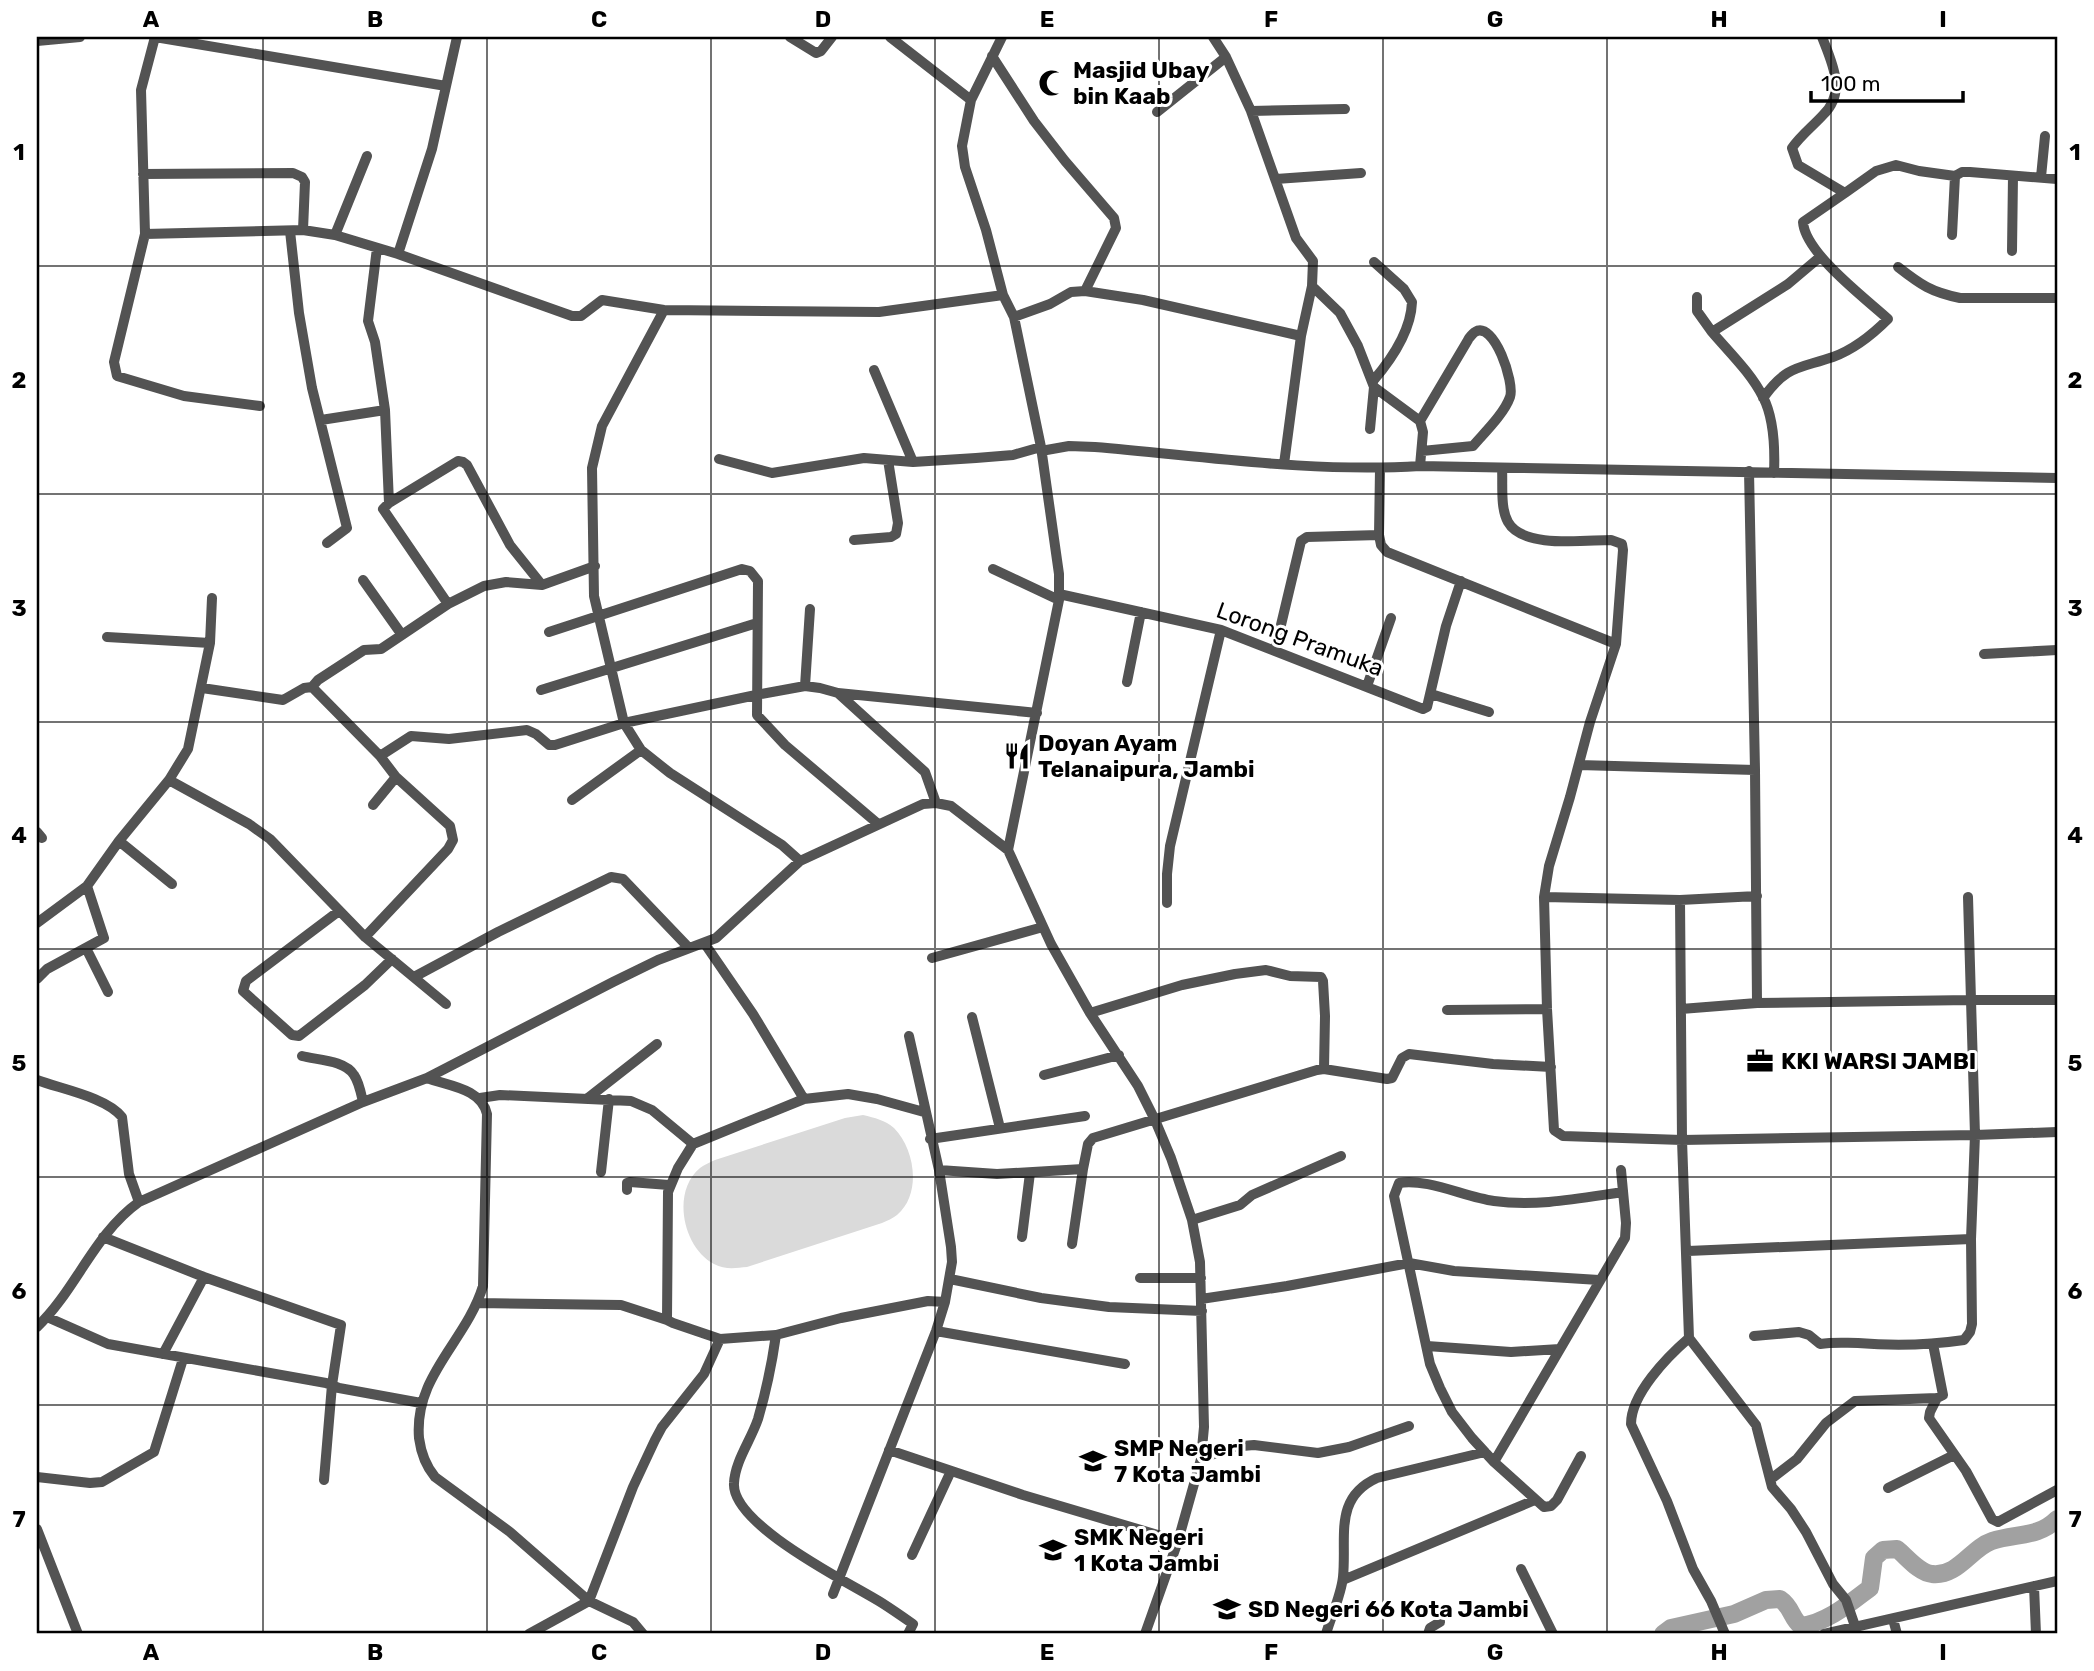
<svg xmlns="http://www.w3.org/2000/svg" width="2094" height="1671" viewBox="0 0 2094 1671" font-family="Rubik,sans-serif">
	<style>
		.green { fill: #dadada }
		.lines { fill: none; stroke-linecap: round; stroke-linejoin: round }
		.river { stroke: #a1a1a1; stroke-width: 18 }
		.minor { stroke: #535353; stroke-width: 10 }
		.grid { fill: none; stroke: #000; stroke-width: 2; stroke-opacity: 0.55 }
		.labels { text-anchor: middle; stroke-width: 6; stroke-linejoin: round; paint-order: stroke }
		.poi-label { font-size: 23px; font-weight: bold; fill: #000; stroke: #fff; text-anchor: start }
		.street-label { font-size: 23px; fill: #000; stroke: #fff }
		.neatline { fill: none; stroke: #000; stroke-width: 2.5 }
		.grid-label { font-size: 23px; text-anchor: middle; font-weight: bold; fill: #000 }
	</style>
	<rect width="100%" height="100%" fill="#fff"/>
	<path class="green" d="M863,1115C875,1118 885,1120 894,1128C915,1149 922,1194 897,1215C893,1218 887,1221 882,1223L747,1267C736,1268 725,1270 714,1264C683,1248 671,1192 700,1168C704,1165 710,1162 715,1160L845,1118Z"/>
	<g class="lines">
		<path class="river" d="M1663,1634L1671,1628L1734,1614L1766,1600L1780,1599C1792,1607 1791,1618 1801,1626C1827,1623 1850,1603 1870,1588L1874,1558L1883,1550L1897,1549C1907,1557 1919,1573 1932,1574C1958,1577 1971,1548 1992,1541C2016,1533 2038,1538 2057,1519"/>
		<path class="minor" d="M790,37L816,53L821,51L832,37
			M890,37L971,100
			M1002,37L971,100L962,146L965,167L986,230L1003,295L1014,317L1041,447L1059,574V600L1008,850L1051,944L1090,1013L1138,1086L1155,1120L1171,1158L1192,1220L1200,1262L1204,1427L1201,1459L1178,1541L1145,1634
			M1213,37L1226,57L1251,111L1296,238L1313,261L1312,286L1340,313L1358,346L1374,387L1420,421L1423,432L1420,466
			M1822,37C1832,63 1847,92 1823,115C1813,126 1800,136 1792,148L1798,165L1845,193L1876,171L1896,165L1919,171L1955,176
			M37,41L80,37
			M992,56L1034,121L1065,161L1114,218L1116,228L1085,291
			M1251,111L1345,109
			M1157,112L1226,57
			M143,174L293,173L302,177L305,182L303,230
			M2041,177L2045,136
			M1276,179L1361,173
			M290,231L299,313L312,388L347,528L327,543
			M145,234L141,90L155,37L446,86
			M335,235L367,156
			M1952,235L1955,176L1962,172H1970L2057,179
			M377,248L368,321L375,342L385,410L389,503
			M2012,251L2013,176
			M398,254L432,149L457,37
			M1898,267C1921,285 1931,292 1960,298H2057
			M1697,297V311L1712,332
			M664,310L602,426L592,468L594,596L611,668L624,723L641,750L670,773L782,845L800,861
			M1014,317L1050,304L1071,292L1085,291L1143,300L1301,336
			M874,370L913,462
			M1373,381C1391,360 1411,330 1412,302L1404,289L1374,262
			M1763,398C1787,365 1798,369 1833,357C1855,349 1872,335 1888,319C1865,298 1805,253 1803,222L1845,193
			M260,406L184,396L117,376L114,362L145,234L303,230L335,235L398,254L572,316H581L602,300L664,310L879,312L1003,295
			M321,420L385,410
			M1420,421L1468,340C1468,339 1474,332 1475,332C1494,320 1515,383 1510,397C1504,414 1484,433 1473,446L1422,451
			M1370,429L1374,387
			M1041,451L1069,446L1095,447C1202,456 1312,473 1420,466L2057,478
			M719,459L772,473L864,458L913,462L976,458L1013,455L1041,447
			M1284,464L1301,336L1312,286
			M1502,468C1503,484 1500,508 1508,522C1523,549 1585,540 1611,540L1622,544L1623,550L1616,644L1590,722L1570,797L1549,866L1544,897L1547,1009L1554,1130L1563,1136L1682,1140L1975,1135L1971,1239L1972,1324L1970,1332L1964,1340C1930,1345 1893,1346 1858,1343C1844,1343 1834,1342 1820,1344L1809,1335L1799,1332L1754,1336
			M1380,469L1379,535L1381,545L1387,552L1616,644
			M1749,471L1755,770L1757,1003L1971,1000L1968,897
			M1774,473C1775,449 1774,418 1763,397C1751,373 1729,352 1712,332L1788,284L1820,257
			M854,540L891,537L896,534L898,523L888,460
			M993,569L1059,600
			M363,580L402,635
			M1059,594L1221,630L1423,709L1427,707L1446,626L1461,581
			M448,604L383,509L389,503L458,461L463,462L467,465L510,545L542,585
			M549,632L742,569L750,571L758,581L757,715L785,745L877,823
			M107,637L210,643
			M1275,650L1301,541L1307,537L1379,535
			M1984,654L2057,650
			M1127,682L1141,612
			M805,686L810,609
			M1367,686L1391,618
			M312,687L318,680L364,650L381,649L448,604L484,586L506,582L542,585L595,566
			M202,688L283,700L304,688L312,687L380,756L396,777L450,826L453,840L448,849L365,937
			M541,690L757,623
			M838,693L1037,713
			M1431,694L1489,712
			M380,756L411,736L449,739L527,730L536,734L549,745H555L624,723L756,695L805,686L820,688L838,693L925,772L936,803
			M1579,765L1755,770
			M169,780L249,824L270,839L365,937L446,1004
			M572,800L641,750
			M373,805L396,777
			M37,832L42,838
			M119,841L172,884
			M1544,897L1680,900L1757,896
			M1680,900L1682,1140L1689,1338L1756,1425L1772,1487L1791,1509L1806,1532L1833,1584L1846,1600L1855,1626
			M1167,903V874L1170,846L1221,630
			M339,911L246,981L243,991L292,1035L299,1036L365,985L392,959
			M37,923L87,886L119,841L169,780L188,749L210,643L212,598
			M705,944L753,1014L804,1099
			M86,948L108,992
			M932,958L1043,927
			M414,977L498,932L611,877L623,879L689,948
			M37,979L47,969L104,938L87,886
			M2057,1000H1971L1975,1135L2057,1132
			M1681,1009L1757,1003
			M1447,1010L1547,1009
			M1090,1013L1182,985L1235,974L1266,970L1290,976L1321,977L1323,981L1325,1016L1324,1069
			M972,1017L1000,1128
			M909,1036L939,1170L951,1247L952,1262L945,1302
			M302,1056C317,1060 345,1060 354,1075C359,1082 361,1093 363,1102
			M1044,1075L1119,1055
			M427,1078C448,1086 481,1088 487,1114L483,1286C466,1342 414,1375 419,1438C421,1453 425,1465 435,1477L510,1532L589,1601L633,1622L643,1634
			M37,1080C61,1089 106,1097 122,1117L129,1174L139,1202
			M480,1098L500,1095L631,1101L652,1110L693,1144
			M588,1098L657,1044
			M930,1139L1085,1116
			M939,1170L997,1174L1083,1169L1088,1144L1093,1138L1317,1070L1324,1069L1387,1079L1392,1078L1402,1058L1409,1054L1493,1064L1551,1067
			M601,1172L609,1099
			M627,1190V1183L630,1182L669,1185
			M1192,1220L1240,1205L1252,1195L1341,1156
			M103,1237L204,1277L341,1325L332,1385L324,1480
			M1022,1237L1030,1173
			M1072,1244L1083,1169
			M1688,1251L1971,1239
			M1140,1278H1201
			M950,1279L1041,1298L1109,1307L1202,1311
			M1201,1299L1287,1286L1409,1263L1454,1271L1599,1280
			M478,1303L621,1305L667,1320
			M47,1317L108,1344L326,1383L339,1388L421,1403
			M37,1327C76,1290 94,1234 139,1202L363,1102L427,1078L613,982L658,960L716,938L800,861L923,804L936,803L951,806L1008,850
			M936,1331L1125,1364
			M776,1335C772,1363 766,1392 758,1419C751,1440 735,1461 734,1483C731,1525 850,1583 882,1603C893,1610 903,1617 913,1624L908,1634
			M1689,1338C1667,1357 1631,1394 1631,1424L1667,1501L1693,1569L1711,1601L1725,1634
			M1427,1346L1511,1352L1560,1349
			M163,1354L204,1277
			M1937,1398L1930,1412L1929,1418L1966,1471L1992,1519L1998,1522L2057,1490
			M889,1450L1023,1495L1178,1541
			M1581,1456L1557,1500L1551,1506L1544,1507L1494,1462L1472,1438L1452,1412L1440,1388L1430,1364L1394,1196L1399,1183C1427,1178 1465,1197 1494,1201C1537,1207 1581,1198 1623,1192
			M1201,1459L1231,1447L1254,1445L1318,1453L1349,1447L1409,1426
			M1494,1462L1625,1238L1626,1223L1621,1170
			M37,1477L90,1483L102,1482L154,1452L183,1359
			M1771,1479L1797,1459L1826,1423L1855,1401L1937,1398L1943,1395L1933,1344
			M1888,1488L1954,1455
			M37,1529L78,1634
			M912,1555L951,1471
			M1521,1569L1553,1634
			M1343,1580L1535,1500
			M2034,1586L2036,1634
			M833,1594L936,1331L945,1302L928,1301L841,1318L776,1335L720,1339L673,1323L667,1320L668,1192L678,1168L693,1144L804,1099L848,1094L877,1099L924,1112
			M1893,1619L1897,1634
			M529,1634L589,1601L633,1487L655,1440L662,1427L704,1374L720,1339
			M1326,1634C1331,1616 1341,1596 1343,1577C1347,1537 1333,1498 1377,1478L1485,1452
			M1428,1634L1430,1628L1440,1622L1438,1608
			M1824,1634L2057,1581"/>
	</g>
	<path class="grid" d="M263,37V1634M487,37V1634M711,37V1634M935,37V1634M1159,37V1634M1383,37V1634M1607,37V1634M1831,37V1634M37,266H2057M37,494H2057M37,722H2057M37,949H2057M37,1177H2057M37,1405H2057"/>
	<defs>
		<g id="mosque-bare" transform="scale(2.1)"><path d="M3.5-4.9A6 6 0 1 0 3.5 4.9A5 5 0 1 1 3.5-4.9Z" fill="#000" stroke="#fff" stroke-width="2.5" paint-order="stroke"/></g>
		<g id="restaurant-bare" transform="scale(2.1)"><path d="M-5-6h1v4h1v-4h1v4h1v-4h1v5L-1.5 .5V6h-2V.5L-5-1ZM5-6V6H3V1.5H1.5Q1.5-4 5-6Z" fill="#000" stroke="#fff" stroke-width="2.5" paint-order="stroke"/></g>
		<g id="office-bare" transform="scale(2.1)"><path d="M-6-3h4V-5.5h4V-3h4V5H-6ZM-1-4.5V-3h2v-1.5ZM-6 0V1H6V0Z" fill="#000" stroke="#fff" stroke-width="2.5" paint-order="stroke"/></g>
		<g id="school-bare" transform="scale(2.1)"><path d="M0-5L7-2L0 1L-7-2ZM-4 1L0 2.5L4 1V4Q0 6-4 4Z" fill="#000" stroke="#fff" stroke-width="2.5" paint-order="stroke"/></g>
	</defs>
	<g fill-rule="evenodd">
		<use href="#mosque-bare" x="1052" y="83"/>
		<use href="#restaurant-bare" x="1017" y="756"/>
		<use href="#office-bare" x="1760" y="1061"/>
		<use href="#school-bare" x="1093" y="1461"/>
		<use href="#school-bare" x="1053" y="1550"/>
		<use href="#school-bare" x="1227" y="1609"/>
	</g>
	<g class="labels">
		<g class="poi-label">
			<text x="1073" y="78">Masjid Ubay<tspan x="1073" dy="26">bin Kaab</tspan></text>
			<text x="1038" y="751">Doyan Ayam<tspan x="1038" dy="26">Telanaipura, Jambi</tspan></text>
			<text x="1781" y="1069">KKI WARSI JAMBI</text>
			<text x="1114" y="1456">SMP Negeri<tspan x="1114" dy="26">7 Kota Jambi</tspan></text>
			<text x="1074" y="1545">SMK Negeri<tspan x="1074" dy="26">1 Kota Jambi</tspan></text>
			<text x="1248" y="1617">SD Negeri 66 Kota Jambi</text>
		</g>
		<g class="street-label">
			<text transform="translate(1300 639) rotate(20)" y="8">Lorong Pramuka</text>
		</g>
	</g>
	<rect width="2094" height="1671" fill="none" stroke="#ffffff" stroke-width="77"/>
	<path d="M1811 91v10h152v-10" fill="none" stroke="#000000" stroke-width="3.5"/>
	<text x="1821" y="91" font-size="21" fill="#000000" stroke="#ffffff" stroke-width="5" paint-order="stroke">100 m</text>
	<rect x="38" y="38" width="2018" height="1594" class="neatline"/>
	<g class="grid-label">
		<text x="151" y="27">A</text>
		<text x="375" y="27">B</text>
		<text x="599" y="27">C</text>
		<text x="823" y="27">D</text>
		<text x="1047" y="27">E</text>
		<text x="1271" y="27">F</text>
		<text x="1495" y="27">G</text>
		<text x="1719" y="27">H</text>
		<text x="1943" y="27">I</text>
		<text x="19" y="160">1</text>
		<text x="2075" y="160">1</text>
		<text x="19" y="388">2</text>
		<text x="2075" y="388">2</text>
		<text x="19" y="616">3</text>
		<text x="2075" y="616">3</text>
		<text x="19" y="843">4</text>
		<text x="2075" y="843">4</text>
		<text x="19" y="1071">5</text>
		<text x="2075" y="1071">5</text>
		<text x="19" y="1299">6</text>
		<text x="2075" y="1299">6</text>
		<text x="19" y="1527">7</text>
		<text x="2075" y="1527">7</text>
		<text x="151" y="1660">A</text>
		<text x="375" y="1660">B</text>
		<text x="599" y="1660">C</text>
		<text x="823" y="1660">D</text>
		<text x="1047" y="1660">E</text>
		<text x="1271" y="1660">F</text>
		<text x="1495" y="1660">G</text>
		<text x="1719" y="1660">H</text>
		<text x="1943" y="1660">I</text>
	</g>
</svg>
